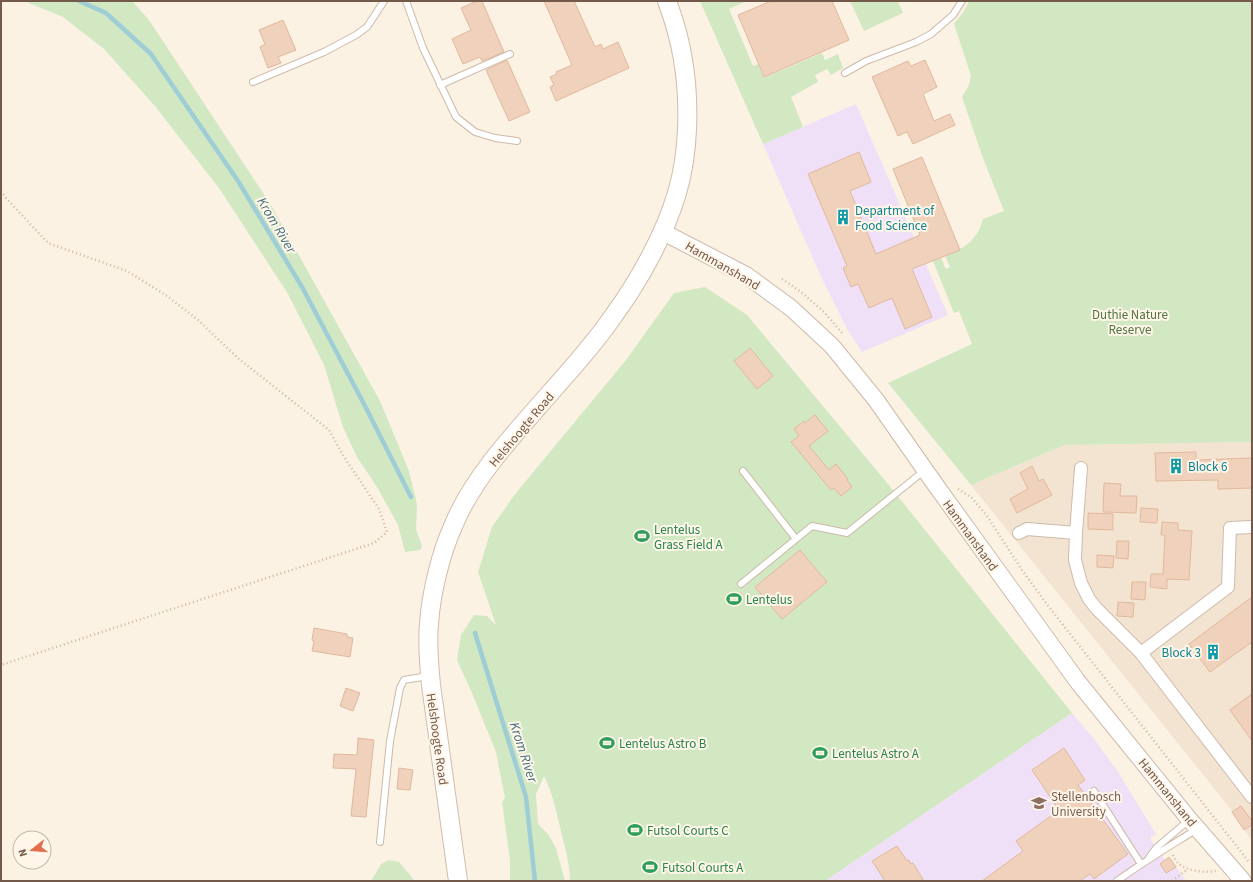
<svg xmlns="http://www.w3.org/2000/svg" width="1253" height="882" viewBox="0 0 1253 882" font-family="'Source Sans 3',sans-serif">
	<style>
		.residential { fill: #f3e4d2 }
		.education { fill: #efe0f8 }
		.green { fill: #d1e8c2 }
		.lines { fill: none; stroke-linecap: round; stroke-linejoin: round }
		.stream { stroke: #9fcdd6; stroke-width: 4.5 }
		.building { fill: #f0d1bb; stroke: #e2b89c }
		.service-casing { stroke: #cdbaaa; stroke-width: 8 }
		.minor-casing { stroke: #cdbaaa; stroke-width: 14 }
		.tertiary-casing { stroke: #cdbaaa; stroke-width: 18 }
		.secondary-casing { stroke: #d1bcaa; stroke-width: 20 }
		.path { stroke: #d5b49f; stroke-width: 2.5; stroke-dasharray: 1 3; stroke-linecap: butt }
		.service { stroke: #fff; stroke-width: 6 }
		.minor { stroke: #fff; stroke-width: 12 }
		.tertiary { stroke: #fff; stroke-width: 16 }
		.secondary { stroke: #fff; stroke-width: 18 }
		.labels { text-anchor: middle; stroke-width: 4; stroke-linejoin: round; paint-order: stroke }
		.culture-label { font-size: 13px; fill: #0d838f; stroke: #fff6e9; text-anchor: start }
		.street-label { font-size: 13px; fill: #73594a; stroke: #fff6e9 }
		.park-label { font-size: 13px; fill: #527842; stroke: #fff6e9 }
		.leisure-label { font-size: 13px; fill: #27864d; stroke: #fff6e9; text-anchor: start }
		.education-label { font-size: 13px; fill: #785e54; stroke: #fff6e9; text-anchor: start }
		.water-label { font-size: 14px; font-style: italic; fill: #41747f; stroke: #fff6e9 }
	</style>
	<rect width="100%" height="100%" fill="#fbf2e3"/>
	<path class="residential" d="M1252,442V841L1229,807L971,485L1064,445Z"/>
	<path class="education" d="M856,104L948,315L862,352L847,329L822,279L763,144Z
		M1072,713L1095,740L1118,772L1156,834L1150,838L1153,843L1165,860L1169,857L1186,881H825Z"/>
	<path class="green" d="M24,1H132L149,20L271,205L380,401L409,471L417,504L416,529L422,546L420,550L405,552L398,525L377,487L357,457L343,427L324,365L288,294L219,188L154,105L104,49L63,17Z
		M700,1H747L729,9L753,66L758,64L764,78L822,53L825,60L838,54L843,68L831,75L827,69L815,75L818,82L791,97L803,127L763,144Z
		M850,1H898L903,13L864,31Z
		M969,1H1252V442L1064,445L971,485L888,383L972,344L959,311L954,313L933,261L941,258L946,269L950,267L945,256C965,248 977,241 983,219L1004,211L983,158L962,97L969,85L971,76L954,24L964,11Z
		M705,287L747,315L888,484L1072,713L825,881H570C570,862 564,845 560,827C556,810 552,791 544,776L536,794L538,824L548,834L556,848L565,881H510V860L502,802L505,798L496,752L472,693L457,660L461,635L474,615L487,616L496,625L478,572L492,527L516,493L626,360L674,293Z
		M389,860L399,862L411,876L414,881H371L381,864Z"/>
	<g class="lines">
		<path class="stream" d="M79,1L106,13L151,54L238,181L302,287L365,406L411,497
			M475,633L526,797L535,881"/>
	</g>
	<path class="building" d="M477,1H482L504,52L482,61L480,57L463,64L452,39L471,30L461,8Z
		M544,1H574L595,47L601,44L603,49L618,42L629,68L556,101L550,87L554,85L550,77L557,74L556,72L572,65Z
		M771,1H832L849,40L764,77L738,15Z
		M283,20L296,50L278,57L281,63L268,68L260,47L265,44L259,30Z
		M507,60L530,112L509,121L486,70Z
		M925,60L937,87L923,94L934,121L950,114L955,125L913,144L907,132L898,136L872,77L908,61L911,66Z
		M859,152L871,182L850,191L876,254L920,235L893,169L922,157L960,250L912,269L932,317L905,329L892,298L869,308L858,284L851,287L843,268L847,266L808,174Z
		M750,348L773,376L757,389L734,361Z
		M815,415L828,431L809,446L829,470L836,464L848,479L847,480L852,487L841,496L834,488L831,490L791,442L799,436L794,429L804,421L805,423Z
		M1196,452V460L1252,458V488L1218,489V480L1156,481L1155,453Z
		M1032,466L1039,481L1043,479L1052,495L1017,513L1010,499L1028,489L1020,473Z
		M1104,483L1121,484L1120,496H1137L1136,513L1103,512Z
		M1141,508L1158,509L1157,523L1140,522Z
		M1088,513L1113,514V530L1088,529Z
		M1162,522L1178,523V530L1192,531L1189,580L1167,579V589L1150,587L1151,574H1163L1165,535H1161Z
		M1117,541H1129L1128,559L1116,558Z
		M800,550L827,582L782,619L755,587Z
		M1097,555L1114,556L1113,568L1097,567Z
		M1132,582H1146L1145,600L1131,599Z
		M1252,597V642L1210,672L1189,644Z
		M1118,602L1134,603L1133,617L1117,616Z
		M314,628L347,634V637L353,638L350,657L312,651L314,641L312,640Z
		M346,688L360,693L353,711L340,706Z
		M1252,694V741L1230,710Z
		M358,738L374,740L366,817L351,816L356,769L333,768L334,754L357,755Z
		M1064,748L1085,780L1078,785L1128,854L1094,879L1090,874L1080,881H982L1023,851L1016,841L1059,810L1032,770Z
		M399,768L413,770L410,790L397,789Z
		M1241,806L1252,821V825L1244,830L1232,812Z
		M897,846L907,861L909,860L911,864L913,863L924,881H885L872,861Z
		M1169,857L1176,867L1166,873L1160,864Z"/>
	<g class="lines">
		<g class="service-casing">
			<path id="service" d="M406,1L423,48L456,117L475,132L495,138L517,141
				M845,73L866,61L916,42L931,34L953,15L962,1
				M253,82L324,52L356,35L367,27L384,1
				M440,85L510,54
				M743,471L796,539
				M741,584L812,526L847,533L925,470
				M1094,791L1141,864
				M380,842L390,741L400,688L404,680L428,676
				M1149,858L1156,848L1189,820
				M1117,881C1143,862 1170,846 1197,829"/>
		</g>
		<g class="minor-casing">
			<path id="minor" d="M1081,468L1076,533L1075,560L1081,583L1089,599L1096,608L1141,653L1252,797
				M1019,533L1027,529L1076,533
				M1141,653L1228,587L1230,528L1252,527"/>
		</g>
		<g class="tertiary-casing">
			<path id="tertiary" d="M663,232L746,275L791,308L832,346L876,400L937,487L1078,682L1189,819L1243,881"/>
		</g>
		<g class="secondary-casing">
			<path id="secondary" d="M458,881L431,685C429,665 427,644 429,624C431,593 441,552 454,524C474,476 517,431 551,392C573,367 596,342 614,315C639,281 665,234 677,193C689,153 690,101 683,60C680,40 674,20 667,1"/>
		</g>
		<path class="path" d="M1,191L6,198L48,243L127,271L167,296L198,320L239,359L329,430L344,457L379,509L387,532L374,543L1,665
			M782,279L801,292L824,312L842,333
			M958,489L972,498L987,516L1022,570L1049,607L1249,862
			M1173,855C1174,858 1176,861 1178,863C1186,871 1205,873 1216,871
			M1172,881L1188,869"/>
		<use href="#service" class="service"/>
		<use href="#minor" class="minor"/>
		<use href="#tertiary" class="tertiary"/>
		<use href="#secondary" class="secondary"/>
	</g>
	<defs>
		<g id="building-bare" transform="scale(1.2)"><path d="M-4-6H4V6H1V3H-1V6H-4ZM-2.5-4.3h1.7v1.8h-1.7ZM.8-4.3h1.7v1.8H.8ZM-2.5-1h1.7V.8h-1.7ZM.8-1h1.7V.8H.8Z" fill="#0f9aa8" stroke="#fff6e9" stroke-width="2.5" paint-order="stroke"/></g>
		<g id="stadium-bare" transform="scale(1.2)"><path d="M0-5a6.5 5 0 1 0 0 10a6.5 5 0 1 0 0-10ZM-3.5-1.8h7v3.6h-7Z" fill="#2e9e5b" stroke="#fff6e9" stroke-width="2.5" paint-order="stroke"/></g>
		<g id="university-bare" transform="scale(1.2)"><path d="M0-5L7-2L0 1L-7-2ZM-4 1L0 2.5L4 1V4Q0 6-4 4Z" fill="#8d6e63" stroke="#fff6e9" stroke-width="2.5" paint-order="stroke"/></g>
	</defs>
	<g fill-rule="evenodd">
		<use href="#building-bare" x="843" y="217"/>
		<use href="#building-bare" x="1176" y="466"/>
		<use href="#stadium-bare" x="642" y="536"/>
		<use href="#stadium-bare" x="734" y="599"/>
		<use href="#building-bare" x="1213" y="652"/>
		<use href="#stadium-bare" x="607" y="743"/>
		<use href="#stadium-bare" x="820" y="753"/>
		<use href="#university-bare" x="1039" y="803"/>
		<use href="#stadium-bare" x="635" y="830"/>
		<use href="#stadium-bare" x="650" y="867"/>
	</g>
	<g class="labels">
		<g class="culture-label">
			<text x="855" y="215">Department of<tspan x="855" dy="15">Food Science</tspan></text>
			<text x="1188" y="471">Block 6</text>
			<text x="1201" y="657" text-anchor="end">Block 3</text>
		</g>
		<g class="street-label">
			<text transform="translate(723 265) rotate(30)" y="5">Hammanshand</text>
			<text transform="translate(521 429) rotate(-50)" y="5">Helshoogte Road</text>
			<text transform="translate(971 535) rotate(54)" y="5">Hammanshand</text>
			<text transform="translate(438 739) rotate(82)" y="5">Helshoogte Road</text>
			<text transform="translate(1168 792) rotate(51)" y="5">Hammanshand</text>
		</g>
		<g class="park-label">
			<text x="1130" y="319">Duthie Nature<tspan x="1130" dy="15">Reserve</tspan></text>
		</g>
		<g class="leisure-label">
			<text x="654" y="534">Lentelus<tspan x="654" dy="15">Grass Field A</tspan></text>
			<text x="746" y="604">Lentelus</text>
			<text x="619" y="748">Lentelus Astro B</text>
			<text x="832" y="758">Lentelus Astro A</text>
			<text x="647" y="835">Futsol Courts C</text>
			<text x="662" y="872">Futsol Courts A</text>
		</g>
		<g class="education-label">
			<text x="1051" y="801">Stellenbosch<tspan x="1051" dy="15">University</tspan></text>
		</g>
		<g class="water-label">
			<text transform="translate(277 225) rotate(59)" y="5">Krom River</text>
			<text transform="translate(524 752) rotate(72)" y="5">Krom River</text>
		</g>
	</g>
	<rect width="1253" height="882" fill="none" stroke="#73594a" stroke-width="4"/>
	<g transform="translate(32 850) rotate(253)"><circle r="19" fill="#fff6e9" stroke="#c7b7a9"/>
	<path d="M0-3L7 15L0 10L-7 15Z" fill="#e36e4b"/>
	<text y="-6" font-size="11" font-weight="bold" text-anchor="middle" fill="#73594a">N</text>
	</g>
</svg>
